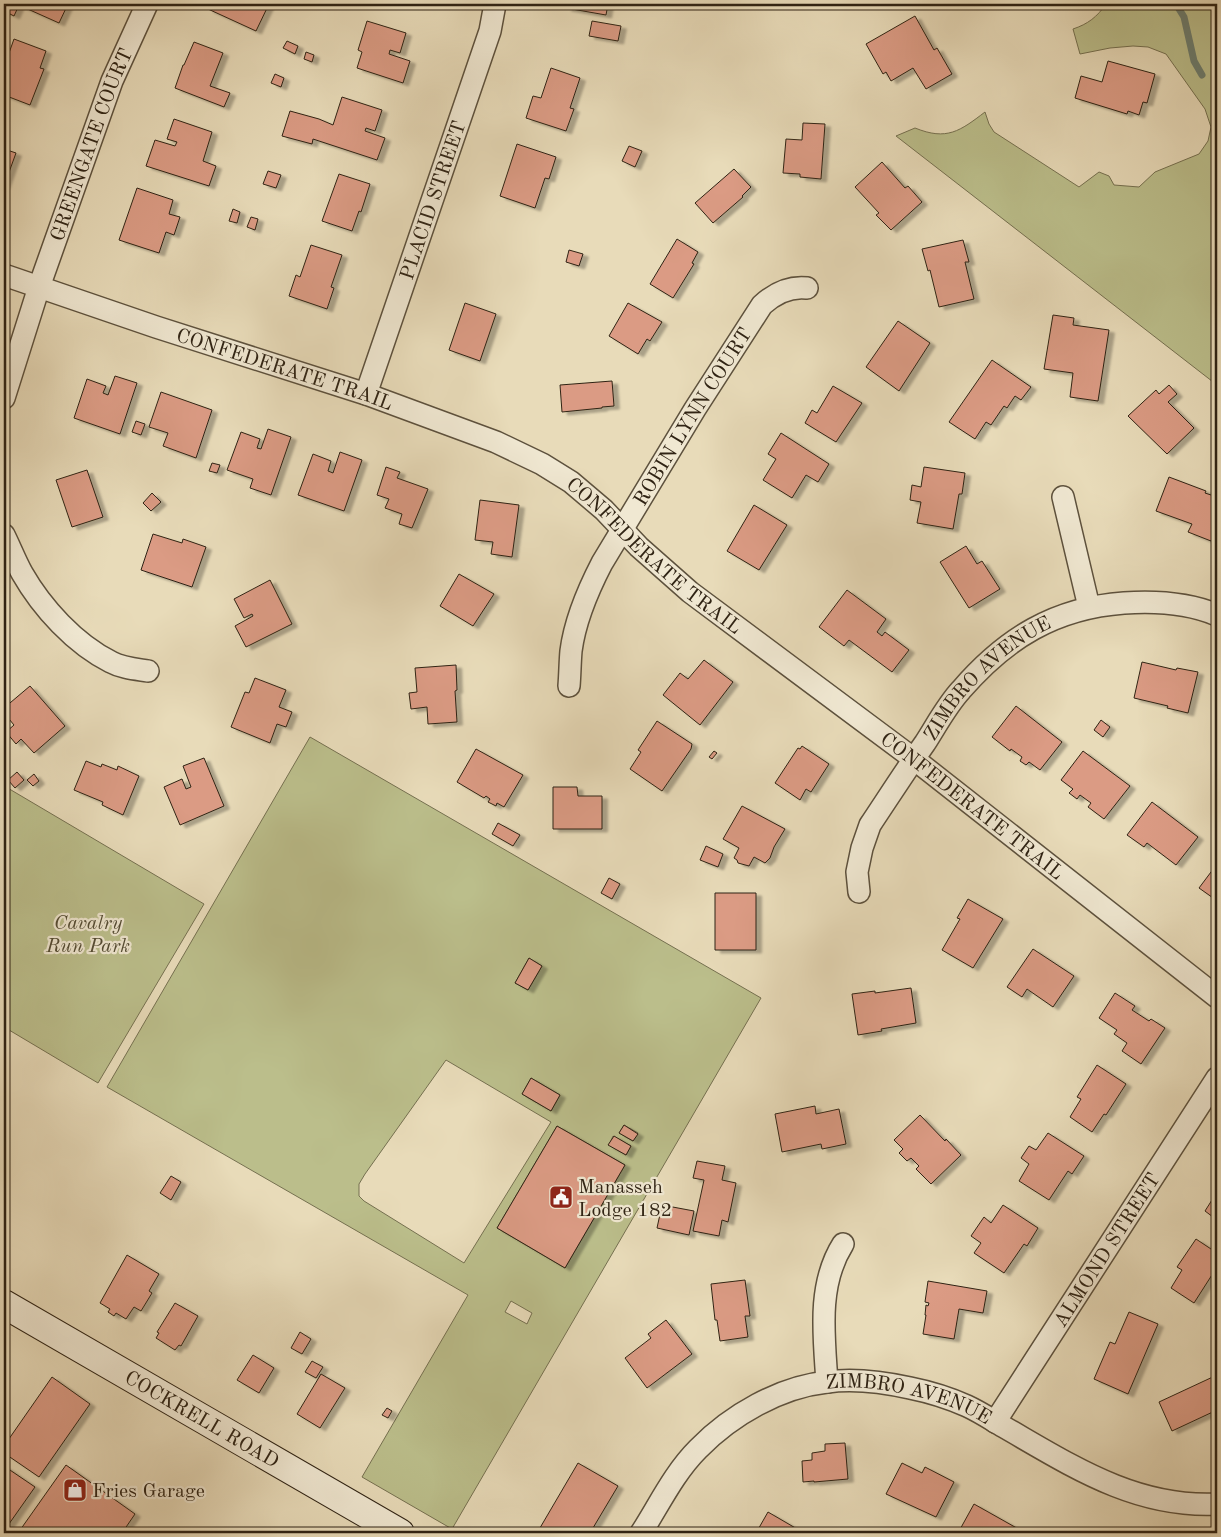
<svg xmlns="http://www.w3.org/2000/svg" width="1221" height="1537" viewBox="0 0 1221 1537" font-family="'Old Standard TT',serif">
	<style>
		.green { fill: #bbbe8b; stroke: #757050; fill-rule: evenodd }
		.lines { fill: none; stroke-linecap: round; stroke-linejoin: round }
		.stream { stroke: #6d7e70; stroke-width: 7 }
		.building { fill: #db9b84; stroke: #2f2314; filter: url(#shadow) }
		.street-casing { stroke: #5d513d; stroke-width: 24 }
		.secondary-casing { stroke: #2f2314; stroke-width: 30 }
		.street { stroke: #f0e8d2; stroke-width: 21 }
		.secondary { stroke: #f0e8d2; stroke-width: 28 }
		.labels { text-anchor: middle; stroke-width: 4.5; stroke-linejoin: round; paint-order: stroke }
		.street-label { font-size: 20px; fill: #2f2314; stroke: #f0e8d2 }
		.park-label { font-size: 20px; font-style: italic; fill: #524a32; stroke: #f0e8d2 }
		.poi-label { font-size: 20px; fill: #2f2314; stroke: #f0e8d2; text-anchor: start }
	</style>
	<defs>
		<filter id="shadow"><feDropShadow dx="5.5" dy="3" stdDeviation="1" flood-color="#0004"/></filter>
	</defs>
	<rect width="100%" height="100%" fill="#e8dbb9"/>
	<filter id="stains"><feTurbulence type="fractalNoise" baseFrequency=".004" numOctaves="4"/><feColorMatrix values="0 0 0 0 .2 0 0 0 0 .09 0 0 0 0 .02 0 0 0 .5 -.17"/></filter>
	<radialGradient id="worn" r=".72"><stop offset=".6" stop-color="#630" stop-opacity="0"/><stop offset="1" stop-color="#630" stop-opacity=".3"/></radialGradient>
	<path class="green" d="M1106,4H1217V385L896,136L915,128C947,141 960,131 985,112L989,124L994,132L1079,187L1099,172L1109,176L1114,185L1139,187L1155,172L1199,154L1208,141L1211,127L1205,109L1166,54L1148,47L1133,46L1110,48L1080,54L1073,29C1088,24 1097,17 1106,4Z
		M310,737L761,998L452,1529L362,1477L468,1295L107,1087ZM529,958L542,966L528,990L515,983ZM446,1060L551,1122L464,1263L364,1201L359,1196V1184L365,1174ZM531,1078L560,1095L551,1111L522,1094ZM624,1125L638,1133L633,1141L619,1133ZM557,1126L625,1165L565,1268L497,1228ZM613,1136L631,1146L626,1155L609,1145ZM511,1301L532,1313L527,1324L505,1312Z
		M4,783L6,787L204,904L98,1083L4,1027Z"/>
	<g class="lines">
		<path class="stream" d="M1176,4L1184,17L1194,61L1202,75"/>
	</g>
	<path class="building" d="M4,4L19,5L14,16L4,11Z
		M22,4H68L59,23L21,6Z
		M211,4H269L256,31L208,9Z
		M567,4H608L606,15L566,8Z
		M915,16L934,50L937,48L952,74L926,89L913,68L891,81L886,72L883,74L866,44Z
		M367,21L406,33L400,53L390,50L389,54L410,61L403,83L357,68L362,52L358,50Z
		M592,21L621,26L618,41L589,36Z
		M14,39L46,51L40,68L44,69L30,105L4,95V67Z
		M287,41L298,46L295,54L283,48Z
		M194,42L223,53L210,86L230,93L224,107L175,88L183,65H184Z
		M306,52L314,55L312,62L304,59Z
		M1108,61L1155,74L1147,103L1143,102L1139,115L1128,111L1127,114L1075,98L1081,76L1102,82Z
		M551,68L580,78L570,108L574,109L566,131L526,118L533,96L541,98Z
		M275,74L284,78L281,87L271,83Z
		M342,97L382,110L375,131L366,128L365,131L385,138L377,160L313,139L312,144L282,136L290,111L319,119L333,125Z
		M174,119L212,132L203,161L216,166L209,186L146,166L155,140L175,146L177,142L167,139Z
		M803,123L825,124L821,179L800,177V174L783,173L786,139L802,140Z
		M517,144L556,157L549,179L545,178L535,208L500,196Z
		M629,146L642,151L635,167L622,161Z
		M4,149L16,153L4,186Z
		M882,162L905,188L908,186L922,202L891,230L876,215L879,213L855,187Z
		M734,169L751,187L742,196L743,197L713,223L695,203Z
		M268,171L281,175L276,188L263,184Z
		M339,174L370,184L361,212L359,211L352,231L322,221Z
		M137,188L173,200L169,214L180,217L174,235L166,232L159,253L119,240Z
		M233,209L240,212L237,223L229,221Z
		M251,217L258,219L255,230L247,227Z
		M677,239L698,252L692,263L694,264L673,298L650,284Z
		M963,240L969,262H965L974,299L939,307L930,270L928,271L922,249Z
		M311,245L342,255L331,287L334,288L327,309L289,296L296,275L300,277Z
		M569,250L583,254L579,266L566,262Z
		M465,303L496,314L480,361L449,350Z
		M628,303L662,322L650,341L647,339L638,354L609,336Z
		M1053,315L1074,318L1073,325L1109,330L1098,401L1070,397L1073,373L1044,369Z
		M898,321L930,343L899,391L866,367Z
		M992,360L1031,387L1021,400L1015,396L1007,408L1004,406L991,425L986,422L975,439L949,422Z
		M115,376L137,383L120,434L74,418L87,379L106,386L103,393L108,395Z
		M612,381L614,406L602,407V408L562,412L560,385Z
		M1169,385L1177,394L1168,402L1194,428L1167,454L1128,416L1156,390L1159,394Z
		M833,386L862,403L836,442L805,423L812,410L817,413Z
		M161,392L212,410L196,458L163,446L168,433L149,427Z
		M136,421L145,424L141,435L132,432Z
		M268,429L291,437L271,495L250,488L253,479L227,470L241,432L260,439L257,448L261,449Z
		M781,433L829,464L818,482L806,475L792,498L763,480L776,459L768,454Z
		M340,452L362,460L344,511L298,495L313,454L331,461L328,471L333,473Z
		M212,463L220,465L217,473L209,471Z
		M386,467L400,472L397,478L428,489L412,528L399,524L402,514L385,508L389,499L377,495Z
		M924,467L965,473L962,494H959L953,529L917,523L921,502L910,500L912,485L921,487Z
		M87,470L103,517L72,527L56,480Z
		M1169,477L1206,491L1205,493L1217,497V523L1211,541L1188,532L1192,524L1156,511Z
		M152,493L161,502L151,511L143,503Z
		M480,500L519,505L512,557L491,554L493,542L475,540Z
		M754,505L787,525L759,570L727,551Z
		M153,534L182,543L183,539L206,547L192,587L141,570Z
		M966,546L977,564L982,561L1000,589L969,608L940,562Z
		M459,574L494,594L473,626L440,606Z
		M270,580L292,624L246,647L235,626L253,616L252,614L244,618L234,599Z
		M847,590L886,619L877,632L882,636L885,632L909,650L892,672L849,640L844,646L819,627Z
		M704,660L733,682L700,725L663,695L680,673L688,679Z
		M1142,662L1176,670L1177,668L1198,672L1188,713L1167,708L1168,706L1134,698Z
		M456,665L457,690L455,691L457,722L428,724L427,707L411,709L409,693L417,692L415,668Z
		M255,678L286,690L279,707L292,712L286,727L277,724L270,743L231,727L245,692L249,693Z
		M30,686L65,726L34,753L21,739L16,744L6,732L14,725L4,713V708Z
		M1016,706L1062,742L1040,770L1029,762L1026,765L1020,761L1022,757L1011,749L1010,751L992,737Z
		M1101,720L1110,727L1103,737L1094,730Z
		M657,721L692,744L691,749L662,791L630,769L641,752L638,750Z
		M802,746L829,764L811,792L806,789L800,800L775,783L798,748L800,749Z
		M476,749L523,775L504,807L497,803L496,806L488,802L490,799L486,796L484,798L457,782Z
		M714,751L717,753L712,759L709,757Z
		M1083,751L1130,786L1104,819L1088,807L1091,803L1080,795L1077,799L1069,793L1073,789L1061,780Z
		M204,758L224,806L180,825L164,787L182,779L186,789L191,787L183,766Z
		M86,761L101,767L102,764L117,770L118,766L139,776L123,815L102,805L103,802L74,790Z
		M17,772L24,780L15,788L8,780Z
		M34,774L39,781L33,786L27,780Z
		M553,787H577L578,796H602V829H553Z
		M1152,802L1198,837L1176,865L1147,843L1144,847L1127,835Z
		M742,806L785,829L774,847L770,858L765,863L754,857L749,866L738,863L737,860L734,858L739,848L723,839Z
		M498,823L520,835L513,846L492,834Z
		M706,846L723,854L718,867L700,860Z
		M1217,864V899L1216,900L1199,888Z
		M609,878L620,884L612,899L601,893Z
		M715,893H756V950H715Z
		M968,899L1003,919L973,968L942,950L960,919L957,918Z
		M1033,949L1074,976L1053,1007L1027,989L1022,997L1007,987Z
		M529,958L542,966L528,990L515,983Z
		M911,988L916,1023L881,1029L882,1031L858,1035L852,994L875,991V993Z
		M1115,993L1135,1006L1132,1010L1149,1021L1151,1019L1165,1028L1141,1064L1122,1051L1127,1043L1114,1034L1117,1030L1099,1018Z
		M1097,1065L1126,1084L1106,1115L1104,1114L1092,1132L1070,1117L1081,1099L1077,1097Z
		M531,1078L560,1095L551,1111L522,1094Z
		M815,1106L816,1114L839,1109L846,1144L822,1149L821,1144L782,1152L775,1114Z
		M920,1115L945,1141L946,1139L961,1155L931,1184L916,1169L919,1166L911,1158L907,1161L899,1153L903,1149L894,1140Z
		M624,1125L638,1134L633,1141L619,1133Z
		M557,1126L625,1165L565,1268L497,1228Z
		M1048,1133L1084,1156L1072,1174L1068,1171L1049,1200L1019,1181L1029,1164L1021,1158L1029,1146L1036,1150Z
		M614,1136L631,1146L626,1155L608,1145Z
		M697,1161L725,1166L722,1180L736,1183L728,1222L722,1220L719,1236L693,1231L704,1180L693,1178Z
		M171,1176L181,1182L171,1200L160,1193Z
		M1217,1192V1220L1205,1211Z
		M662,1205L694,1211L689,1235L657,1228Z
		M1003,1205L1038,1228L1027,1246L1024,1244L1004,1273L974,1253L981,1243L971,1236L984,1217L991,1223Z
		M1196,1239L1217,1253V1267L1194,1303L1171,1288L1182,1270L1177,1267Z
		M127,1255L159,1274L149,1291L152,1293L141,1311L134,1307L126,1319L116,1313L114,1316L108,1312L110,1309L100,1303Z
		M745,1280L750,1316H745L748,1337L720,1341L717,1320H715L711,1284Z
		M928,1281L987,1291L983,1313L959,1309L954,1339L923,1334L926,1315H925L926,1305L928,1306L929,1303L925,1302Z
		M175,1303L198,1316L181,1346L179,1345L175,1350L156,1338L159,1333L157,1332Z
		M1129,1312L1158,1324L1128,1394L1094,1379L1110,1342L1115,1344Z
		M666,1320L692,1354L647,1388L625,1358L651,1338L648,1334Z
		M300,1332L311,1339L302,1354L291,1348Z
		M253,1355L274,1368L259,1393L237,1380Z
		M312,1361L323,1367L316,1378L305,1372Z
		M321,1374L345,1388L320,1428L297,1414Z
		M1217,1375V1410L1172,1431L1159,1402Z
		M52,1377L90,1404L39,1477L4,1453V1446Z
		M387,1408L392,1411L388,1418L382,1415Z
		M845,1443L848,1479L814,1482V1481L803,1482L802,1461L812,1460V1453L825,1451V1444Z
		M578,1463L618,1486L590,1533H537Z
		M902,1463L922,1473L925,1467L954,1482L936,1517L886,1494Z
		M66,1465L135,1514L122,1533H18Z
		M4,1466L35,1487L4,1531Z
		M974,1504L1022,1531L1021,1533H958Z
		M768,1512L804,1533H756Z"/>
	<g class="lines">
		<g class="street-casing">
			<g id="street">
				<path id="s1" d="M4,275L156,327L366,394L496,442L542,464L571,482L604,510L639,547L690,592L914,759L1217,997"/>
				<path id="s2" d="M366,394L490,31L495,4"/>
				<path id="s3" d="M4,398L39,287L112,81L147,4"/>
				<path d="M1063,497L1089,607"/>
				<path d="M4,535C10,547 15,560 22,573C42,608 75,644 111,662C122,668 135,669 148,671"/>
				<path id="s4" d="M569,686C570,674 570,662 571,651C575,620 588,590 602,563L695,409L762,305C775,293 789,286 807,288"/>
				<path id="s5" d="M859,892L857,872L862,848L870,825C888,798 906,770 925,743C936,726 947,705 961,690C1006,638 1055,608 1124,603C1154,601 1189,603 1217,615"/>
				<path d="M827,1382C824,1336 817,1285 843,1244"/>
				<path id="s6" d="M995,1422L1217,1078"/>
				<path id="s7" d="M641,1533C659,1505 674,1473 698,1449C731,1415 780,1387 827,1382C855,1378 883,1382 910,1388C930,1392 949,1398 967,1406C980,1412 992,1420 1004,1427C1072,1466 1135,1508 1217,1504"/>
			</g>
		</g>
		<g class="secondary-casing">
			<g id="secondary">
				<path id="s8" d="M4,1304L400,1533"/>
			</g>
		</g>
		<use href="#street" class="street"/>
		<use href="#secondary" class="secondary"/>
	</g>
	<defs>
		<g id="civic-square" transform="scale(1.25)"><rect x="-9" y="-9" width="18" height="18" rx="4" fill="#8f2418" stroke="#f0e8d2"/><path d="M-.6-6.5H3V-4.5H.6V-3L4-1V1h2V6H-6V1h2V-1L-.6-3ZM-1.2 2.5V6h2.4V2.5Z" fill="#fff"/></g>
		<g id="shop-square" transform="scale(1.25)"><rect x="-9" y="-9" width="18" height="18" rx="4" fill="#8f2418" stroke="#f0e8d2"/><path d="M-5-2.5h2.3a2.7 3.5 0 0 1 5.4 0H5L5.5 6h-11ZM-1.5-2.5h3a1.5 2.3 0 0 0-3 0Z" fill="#fff"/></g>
	</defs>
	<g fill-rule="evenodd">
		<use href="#civic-square" x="561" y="1197"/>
		<use href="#shop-square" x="75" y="1490"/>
	</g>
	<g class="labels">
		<g class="street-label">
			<text dy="7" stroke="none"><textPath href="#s3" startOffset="268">GREENGATE COURT</textPath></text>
			<text dy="7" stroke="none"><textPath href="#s2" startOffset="205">PLACID STREET</textPath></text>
			<text dy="7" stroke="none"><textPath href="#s1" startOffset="296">CONFEDERATE TRAIL</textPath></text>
			<text dy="7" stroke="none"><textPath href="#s4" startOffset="301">ROBIN LYNN COURT</textPath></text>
			<text dy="7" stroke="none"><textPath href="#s1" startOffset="716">CONFEDERATE TRAIL</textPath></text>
			<text dy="7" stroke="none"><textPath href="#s5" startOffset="259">ZIMBRO AVENUE</textPath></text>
			<text dy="7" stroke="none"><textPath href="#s1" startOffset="1121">CONFEDERATE TRAIL</textPath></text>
			<text dy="7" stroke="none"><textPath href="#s6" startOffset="205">ALMOND STREET</textPath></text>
			<text dy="7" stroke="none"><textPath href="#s7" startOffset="334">ZIMBRO AVENUE</textPath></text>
			<text dy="7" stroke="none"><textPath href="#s8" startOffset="229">COCKRELL ROAD</textPath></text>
		</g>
		<g class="park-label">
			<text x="88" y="929">Cavalry<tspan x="88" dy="23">Run Park</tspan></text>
		</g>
		<g class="poi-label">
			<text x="578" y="1193">Manasseh<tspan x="578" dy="23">Lodge 182</tspan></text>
			<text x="92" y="1497">Fries Garage</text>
		</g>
	</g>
	<rect width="1221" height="1537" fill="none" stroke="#e8dbb9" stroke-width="20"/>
	<rect x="5" y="5" width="1211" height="1527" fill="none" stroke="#2f2314" stroke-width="2.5"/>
	<rect x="10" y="10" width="1201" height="1517" fill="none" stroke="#2f2314"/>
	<rect width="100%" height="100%" filter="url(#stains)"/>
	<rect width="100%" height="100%" fill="url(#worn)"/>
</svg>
